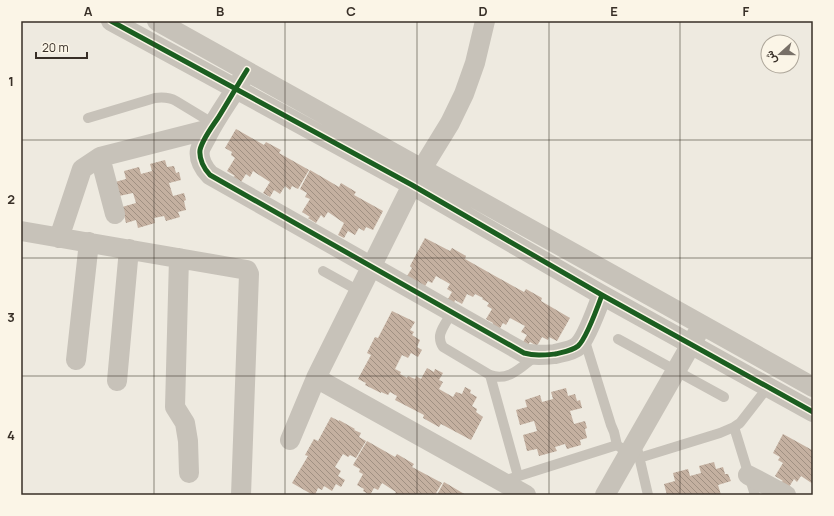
<svg xmlns="http://www.w3.org/2000/svg" width="834" height="516" viewBox="0 0 834 516" font-family="Manrope,Vazirmatn,sans-serif">
<defs>
<pattern id="building-back-hatch" width="6" height="6" patternUnits="userSpaceOnUse"><rect width="6" height="6" fill="#c4b0a0"/><path d="M-1 5l2 2M0 0l6 6M5-1l2 2" fill="none" stroke="#a09082"/></pattern>
</defs>
<rect width="100%" height="100%" fill="#eeeae0"/>
<path fill="url(#building-back-hatch)" d="M 236,129 L 264,145 L 266,142 L 281,150 L 279,153 L 309,170 L 298,189 L 292,186 L 290,190 L 285,186 L 280,194 L 274,190 L 270,197 L 263,193 L 270,182 L 253,171 L 250,177 L 246,174 L 241,182 L 233,177 L 235,176 L 227,171 L 235,158 L 231,155 L 232,152 L 225,148 Z
M 165,160 L 167,167 L 174,166 L 176,173 L 179,172 L 181,180 L 169,183 L 173,196 L 184,193 L 186,200 L 184,201 L 186,210 L 178,212 L 180,217 L 166,221 L 164,216 L 154,218 L 155,223 L 138,228 L 136,220 L 126,223 L 122,207 L 136,203 L 133,193 L 119,196 L 115,182 L 126,179 L 124,171 L 139,167 L 141,174 L 152,171 L 150,164 Z
M 310,170 L 339,187 L 341,183 L 356,192 L 354,195 L 383,211 L 373,230 L 366,227 L 364,231 L 359,228 L 355,235 L 348,231 L 344,238 L 338,235 L 344,223 L 328,212 L 324,218 L 321,215 L 316,223 L 308,218 L 310,217 L 302,212 L 310,199 L 305,197 L 307,193 L 300,189 Z
M 425,238 L 450,251 L 452,248 L 466,256 L 465,259 L 495,276 L 489,287 L 495,276 L 524,292 L 526,289 L 542,298 L 541,301 L 570,318 L 557,341 L 549,337 L 548,340 L 542,337 L 537,346 L 530,342 L 528,345 L 523,342 L 527,335 L 521,332 L 525,326 L 510,318 L 506,325 L 503,323 L 499,330 L 492,326 L 493,323 L 486,319 L 492,309 L 487,306 L 489,303 L 482,299 L 483,298 L 475,294 L 473,297 L 467,294 L 462,304 L 455,300 L 454,303 L 448,299 L 452,292 L 447,289 L 450,284 L 436,276 L 432,283 L 428,281 L 424,288 L 407,276 L 412,268 L 410,266 Z
M 392,311 L 415,322 L 410,330 L 414,332 L 412,335 L 420,340 L 417,347 L 422,350 L 418,357 L 411,353 L 408,358 L 402,355 L 395,369 L 401,372 L 400,374 L 407,378 L 408,376 L 415,379 L 416,376 L 421,379 L 427,368 L 434,372 L 435,369 L 443,373 L 439,380 L 443,382 L 439,389 L 453,397 L 456,392 L 462,394 L 465,387 L 471,390 L 470,393 L 477,397 L 472,406 L 477,409 L 476,412 L 483,417 L 471,440 L 441,424 L 439,427 L 423,418 L 424,415 L 395,400 L 397,396 L 390,392 L 388,395 L 381,392 L 381,393 L 365,385 L 366,383 L 358,379 L 371,355 L 367,353 L 375,337 L 378,338 Z
M 566,388 L 568,396 L 575,394 L 577,401 L 580,400 L 582,408 L 570,411 L 574,424 L 585,421 L 587,428 L 585,429 L 587,438 L 580,440 L 581,445 L 567,449 L 565,444 L 555,447 L 557,451 L 539,456 L 537,449 L 527,451 L 523,435 L 537,431 L 534,421 L 520,425 L 516,410 L 527,407 L 525,400 L 540,395 L 542,402 L 553,399 L 551,392 Z
M 331,417 L 339,421 L 339,420 L 355,429 L 354,430 L 361,433 L 359,437 L 366,441 L 356,458 L 350,455 L 348,457 L 343,454 L 335,467 L 341,471 L 338,476 L 345,480 L 341,487 L 336,484 L 332,491 L 324,486 L 322,490 L 318,488 L 315,495 L 313,495 L 292,483 L 308,456 L 305,455 L 314,439 L 318,441 Z
M 783,434 L 812,450 L 813,448 L 813,484 L 801,476 L 797,482 L 794,479 L 789,487 L 781,482 L 783,481 L 775,476 L 783,463 L 778,460 L 780,457 L 773,453 Z
M 367,441 L 395,457 L 397,454 L 414,464 L 412,467 L 442,483 L 435,495 L 394,495 L 396,492 L 382,483 L 378,490 L 374,488 L 370,495 L 363,491 L 364,489 L 357,485 L 363,474 L 359,472 L 360,469 L 353,465 Z
M 714,462 L 716,469 L 723,467 L 725,474 L 728,474 L 731,481 L 718,485 L 721,495 L 667,495 L 664,484 L 675,481 L 673,473 L 688,469 L 690,476 L 701,473 L 699,466 Z
M 444,482 L 466,495 L 437,495 Z"/>
<g fill="none" stroke-linecap="round" stroke-linejoin="round">
<path stroke="#c7c2b9" stroke-width="10" d="M 88,118 L 155,98 C 163,97 169,97 176,101 L 214,124
M 323,271 L 359,291
M 452,312 C 449,318 439,331 440,338 C 440,342 441,344 443,347 L 490,375 C 509,382 521,367 536,356
M 584,338 L 611,425 L 614,432 L 617,445 L 628,453
M 618,339 L 724,397
M 490,375 L 518,476
M 734,427 L 755,495
M 638,452 L 648,495
M 639,458 L 720,433 L 734,427 L 740,423 L 768,387
M 503,481 L 617,445"/>
<path stroke="#c7c2b9" stroke-width="20" d="M 111,21 L 236,89 L 412,185 L 602,295 L 813,412
M 157,21 C 246,70 335,121 424,170 C 553,242 684,314 813,387
M 243,77 C 231,98 216,117 206,138 C 204,142 201,146 200,150 C 198,159 204,169 210,175 L 524,353 C 535,356 544,355 555,354 C 563,352 572,351 578,346 C 586,339 598,306 602,295
M 115,214 L 100,157 L 210,129
M 21,231 L 247,270 L 249,274 L 241,495
M 59,238 L 82,169 L 100,157
M 179,258 L 175,407 L 185,423 L 188,441 L 189,473
M 76,360 L 89,242
M 316,378 L 526,495
M 117,381 L 129,249
M 290,440 L 316,378 L 412,185 L 450,123 L 464,94 L 475,63 L 485,21
M 748,475 L 786,495
M 605,495 L 697,334"/>
<g stroke="#fbf5e7" stroke-width="8">
<path id="cycleway" d="M 111,21 L 236,89 L 412,185 L 602,295 L 813,412
M 247,70 C 237,86 228,102 218,118 C 213,125 202,141 200,150 C 199,159 204,169 210,175 L 524,353 C 535,356 544,355 555,354 C 563,352 572,351 578,346 C 586,339 598,306 602,295"/>
</g>
<use href="#cycleway" stroke="#1b5e20" stroke-width="5"/>
</g>
<path fill="none" stroke="#382f27" stroke-width="1" stroke-opacity="0.55" d="M 154,21 L 154,495M 285,21 L 285,495M 417,21 L 417,495M 549,21 L 549,495M 680,21 L 680,495M 21,140 L 813,140M 21,258 L 813,258M 21,376 L 813,376"/>
<rect width="834" height="516" fill="none" stroke="#fbf5e7" stroke-width="44"/>
<g transform="translate(780 54) rotate(249)"><circle r="19" fill="#fbf5e7" stroke="#ada69a"/>
<path d="M0-3L7 15L0 10L-7 15Z" fill="#787068"/>
<text y="-6" font-size="11" font-weight="bold" text-anchor="middle" fill="#382f27">ش</text>
</g>
<path d="M36 52v6h51v-6" fill="none" stroke="#382f27" stroke-width="2"/>
<text x="42" y="52" font-size="12" fill="#382f27" stroke="#fbf5e7" stroke-width="3" paint-order="stroke">20 m</text>
<rect x="22" y="22" width="790" height="472" fill="none" stroke="#382f27" stroke-width="1.5"/>
<g font-size="13" text-anchor="middle" font-weight="bold" fill="#382f27">
<text x="88" y="16">A</text>
<text x="220" y="16">B</text>
<text x="351" y="16">C</text>
<text x="483" y="16">D</text>
<text x="614" y="16">E</text>
<text x="746" y="16">F</text>
<text x="11" y="86">1</text>
<text x="11" y="204">2</text>
<text x="11" y="322">3</text>
<text x="11" y="440">4</text>
</g>
</svg>
